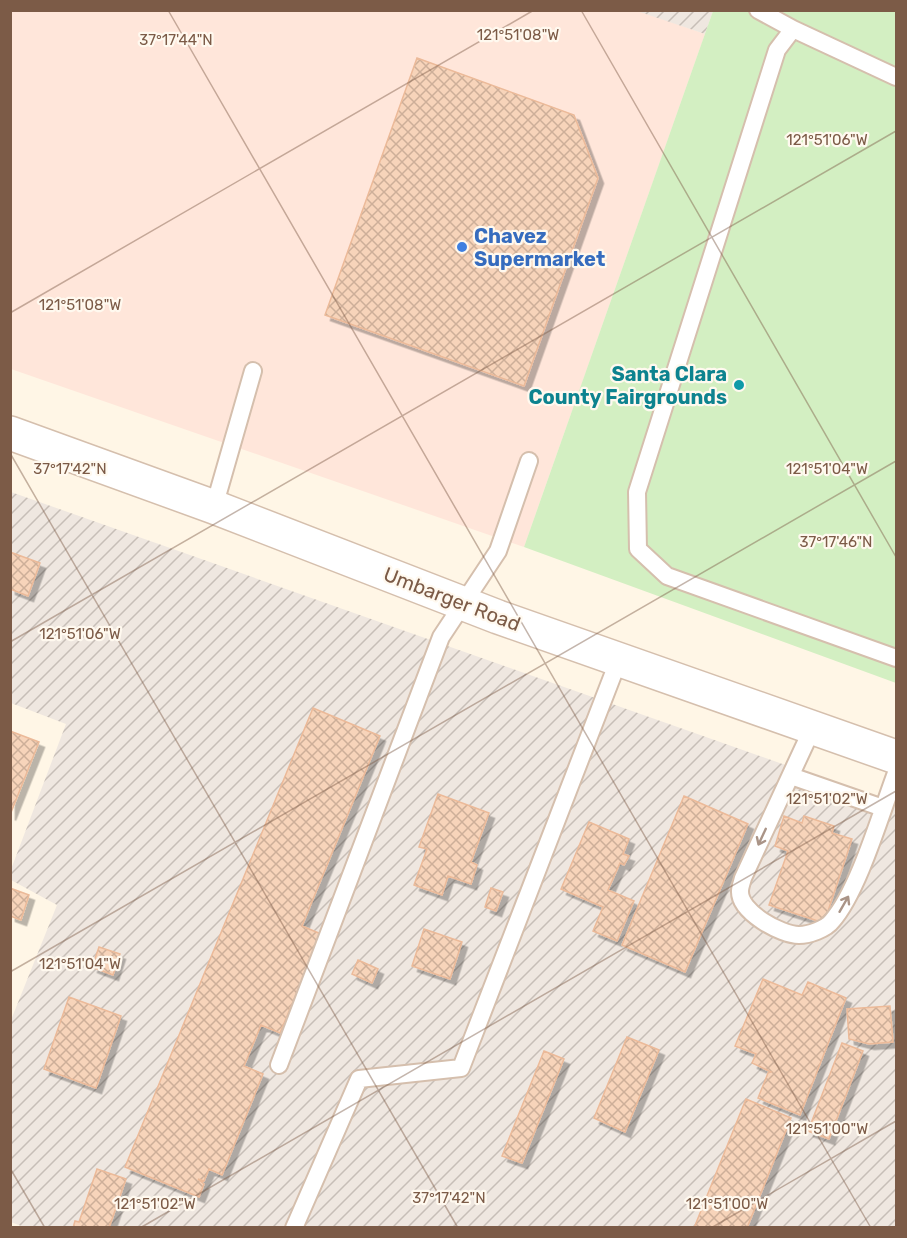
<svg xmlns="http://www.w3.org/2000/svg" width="907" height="1238" viewBox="0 0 907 1238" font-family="Rubik,sans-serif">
<defs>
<pattern id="industrial-furrows" width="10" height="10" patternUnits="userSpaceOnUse" patternTransform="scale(1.5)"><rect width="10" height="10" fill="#efe7e0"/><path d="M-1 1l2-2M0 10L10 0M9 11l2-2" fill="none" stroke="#c7beb7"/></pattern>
<pattern id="building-cross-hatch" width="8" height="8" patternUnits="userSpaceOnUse" patternTransform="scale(1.5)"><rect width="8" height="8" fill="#f7d4ba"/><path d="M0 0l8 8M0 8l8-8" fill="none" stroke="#cdaf99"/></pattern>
<filter id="shadow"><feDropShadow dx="5.5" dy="5.5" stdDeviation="0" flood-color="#0004"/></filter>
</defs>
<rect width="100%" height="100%" fill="#fff6e6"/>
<path fill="#ffe6da" d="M 637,10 L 705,34 L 524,547 L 11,369 L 11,11 Z"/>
<path fill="url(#industrial-furrows)" d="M 637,11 L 713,11 L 705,34 Z
M 11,492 L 896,804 L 896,1227 L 26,1228 L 11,1222 L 11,1020 L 57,905 L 11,880 L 10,872 L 66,724 L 11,703 Z"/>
<path fill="#d3efc2" d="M 713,11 L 896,11 L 896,683 L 524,547 Z"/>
<path fill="url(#building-cross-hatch)" stroke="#ecba99" stroke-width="1.5" filter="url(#shadow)" d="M 417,58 L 574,115 L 598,178 L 524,386 L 325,315 Z
M 10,552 L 40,563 L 28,596 L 10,589 Z
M 313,708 L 380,736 L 302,926 L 321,934 L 280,1033 L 261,1025 L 244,1066 L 263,1074 L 222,1175 L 209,1169 L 204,1181 L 198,1179 L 204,1184 L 199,1197 L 125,1167 Z
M 10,731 L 39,742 L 10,815 Z
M 438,794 L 489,813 L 471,862 L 477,865 L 471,884 L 448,876 L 442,895 L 414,885 L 427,849 L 419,847 Z
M 684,796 L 748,824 L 685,972 L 622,945 Z
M 784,816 L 802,823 L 804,816 L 834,826 L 832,833 L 852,839 L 824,923 L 769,905 L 788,851 L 775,846 Z
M 589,822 L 629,839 L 623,854 L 629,856 L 624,865 L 620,863 L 608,890 L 634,901 L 617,941 L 593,931 L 603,907 L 561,889 Z
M 10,888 L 29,895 L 21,920 L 10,916 Z
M 491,888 L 503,892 L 496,911 L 485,907 Z
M 424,929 L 462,942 L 450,979 L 412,966 Z
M 99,947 L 120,954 L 113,975 L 92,967 Z
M 358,960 L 378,969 L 372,983 L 352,974 Z
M 763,979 L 802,995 L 808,982 L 846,998 L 800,1115 L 758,1098 L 768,1073 L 771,1072 L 752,1063 L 756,1054 L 735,1046 Z
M 69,997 L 121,1016 L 96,1088 L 44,1069 Z
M 890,1006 L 893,1042 L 869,1044 L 849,1039 L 847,1009 Z
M 627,1037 L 659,1050 L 625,1132 L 594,1118 Z
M 842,1043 L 863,1051 L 829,1139 L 808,1131 Z
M 544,1051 L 564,1059 L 522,1163 L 502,1156 Z
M 746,1099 L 791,1118 L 747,1228 L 694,1228 Z
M 97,1169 L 126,1179 L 109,1228 L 73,1228 L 75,1221 L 79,1222 Z"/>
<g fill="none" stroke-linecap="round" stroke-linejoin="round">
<g stroke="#d5bfad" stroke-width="20">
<path id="service" d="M 758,10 L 793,29
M 896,77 L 793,29 L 777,50 L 637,492 L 638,549 L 667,576 L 896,658
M 214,507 L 253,371
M 813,727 L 743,878 C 742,882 740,887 740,891 C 739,912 781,935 799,935 C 809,935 826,929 832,921 C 858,892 881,813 896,773
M 791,776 L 883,808
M 279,1065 L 441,637 L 498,551 L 529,461
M 294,1228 L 359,1079 L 461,1068 L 619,659"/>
</g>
<g stroke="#d5bfad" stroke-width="36">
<path id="tertiary" d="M 10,433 L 214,507 L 498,617 L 896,757"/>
</g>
<use href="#service" stroke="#fff" stroke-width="16"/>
<use href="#tertiary" stroke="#fff" stroke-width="33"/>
</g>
<defs><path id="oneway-shaft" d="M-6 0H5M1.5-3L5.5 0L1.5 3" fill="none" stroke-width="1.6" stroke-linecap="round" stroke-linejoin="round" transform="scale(1.5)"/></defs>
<g stroke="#aa9487">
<use href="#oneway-shaft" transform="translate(762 837) rotate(115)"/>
<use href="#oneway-shaft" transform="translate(844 904) rotate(-60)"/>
</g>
<path fill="none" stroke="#7c5b47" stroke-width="1.5" stroke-opacity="0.45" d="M 168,10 L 871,1228M 581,10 L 896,557M 10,313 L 534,10M 10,453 L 458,1228M 10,642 L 896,131M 10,972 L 896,461M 10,1168 L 45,1228M 140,1228 L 896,791M 711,1228 L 896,1121"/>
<circle fill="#3f7fe0" stroke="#fff9ef" stroke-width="2" cx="462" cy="247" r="6"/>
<circle fill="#0f9aa8" stroke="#fff9ef" stroke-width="2" cx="739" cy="385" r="6"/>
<g text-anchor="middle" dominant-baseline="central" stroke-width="4.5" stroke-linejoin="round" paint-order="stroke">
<g font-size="20" font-weight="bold" fill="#366cbe" stroke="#fff9ef" text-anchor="start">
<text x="474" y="236">Chavez<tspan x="474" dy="23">Supermarket</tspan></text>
</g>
<g font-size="20" font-weight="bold" fill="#0d838f" stroke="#fff9ef" text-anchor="end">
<text x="727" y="374">Santa Clara<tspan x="727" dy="23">County Fairgrounds</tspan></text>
</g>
<g font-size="20" fill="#7c5b47" stroke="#fff9ef">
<text transform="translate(452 599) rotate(21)">Umbarger Road</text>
</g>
</g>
<g font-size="15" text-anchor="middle" fill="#7c5b47" stroke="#fff9ef" stroke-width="4.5" stroke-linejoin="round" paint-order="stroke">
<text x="518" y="40">121°51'08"W</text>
<text x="176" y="45">37°17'44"N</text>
<text x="827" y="145">121°51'06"W</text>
<text x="80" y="310">121°51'08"W</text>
<text x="70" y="474">37°17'42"N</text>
<text x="827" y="474">121°51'04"W</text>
<text x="836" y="547">37°17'46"N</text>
<text x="80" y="639">121°51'06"W</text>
<text x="827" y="804">121°51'02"W</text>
<text x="80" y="969">121°51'04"W</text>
<text x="827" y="1134">121°51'00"W</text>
<text x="449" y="1203">37°17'42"N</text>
<text x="155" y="1209">121°51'02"W</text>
<text x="727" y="1209">121°51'00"W</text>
</g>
<rect width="907" height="1238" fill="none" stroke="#7c5b47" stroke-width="24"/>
</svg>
